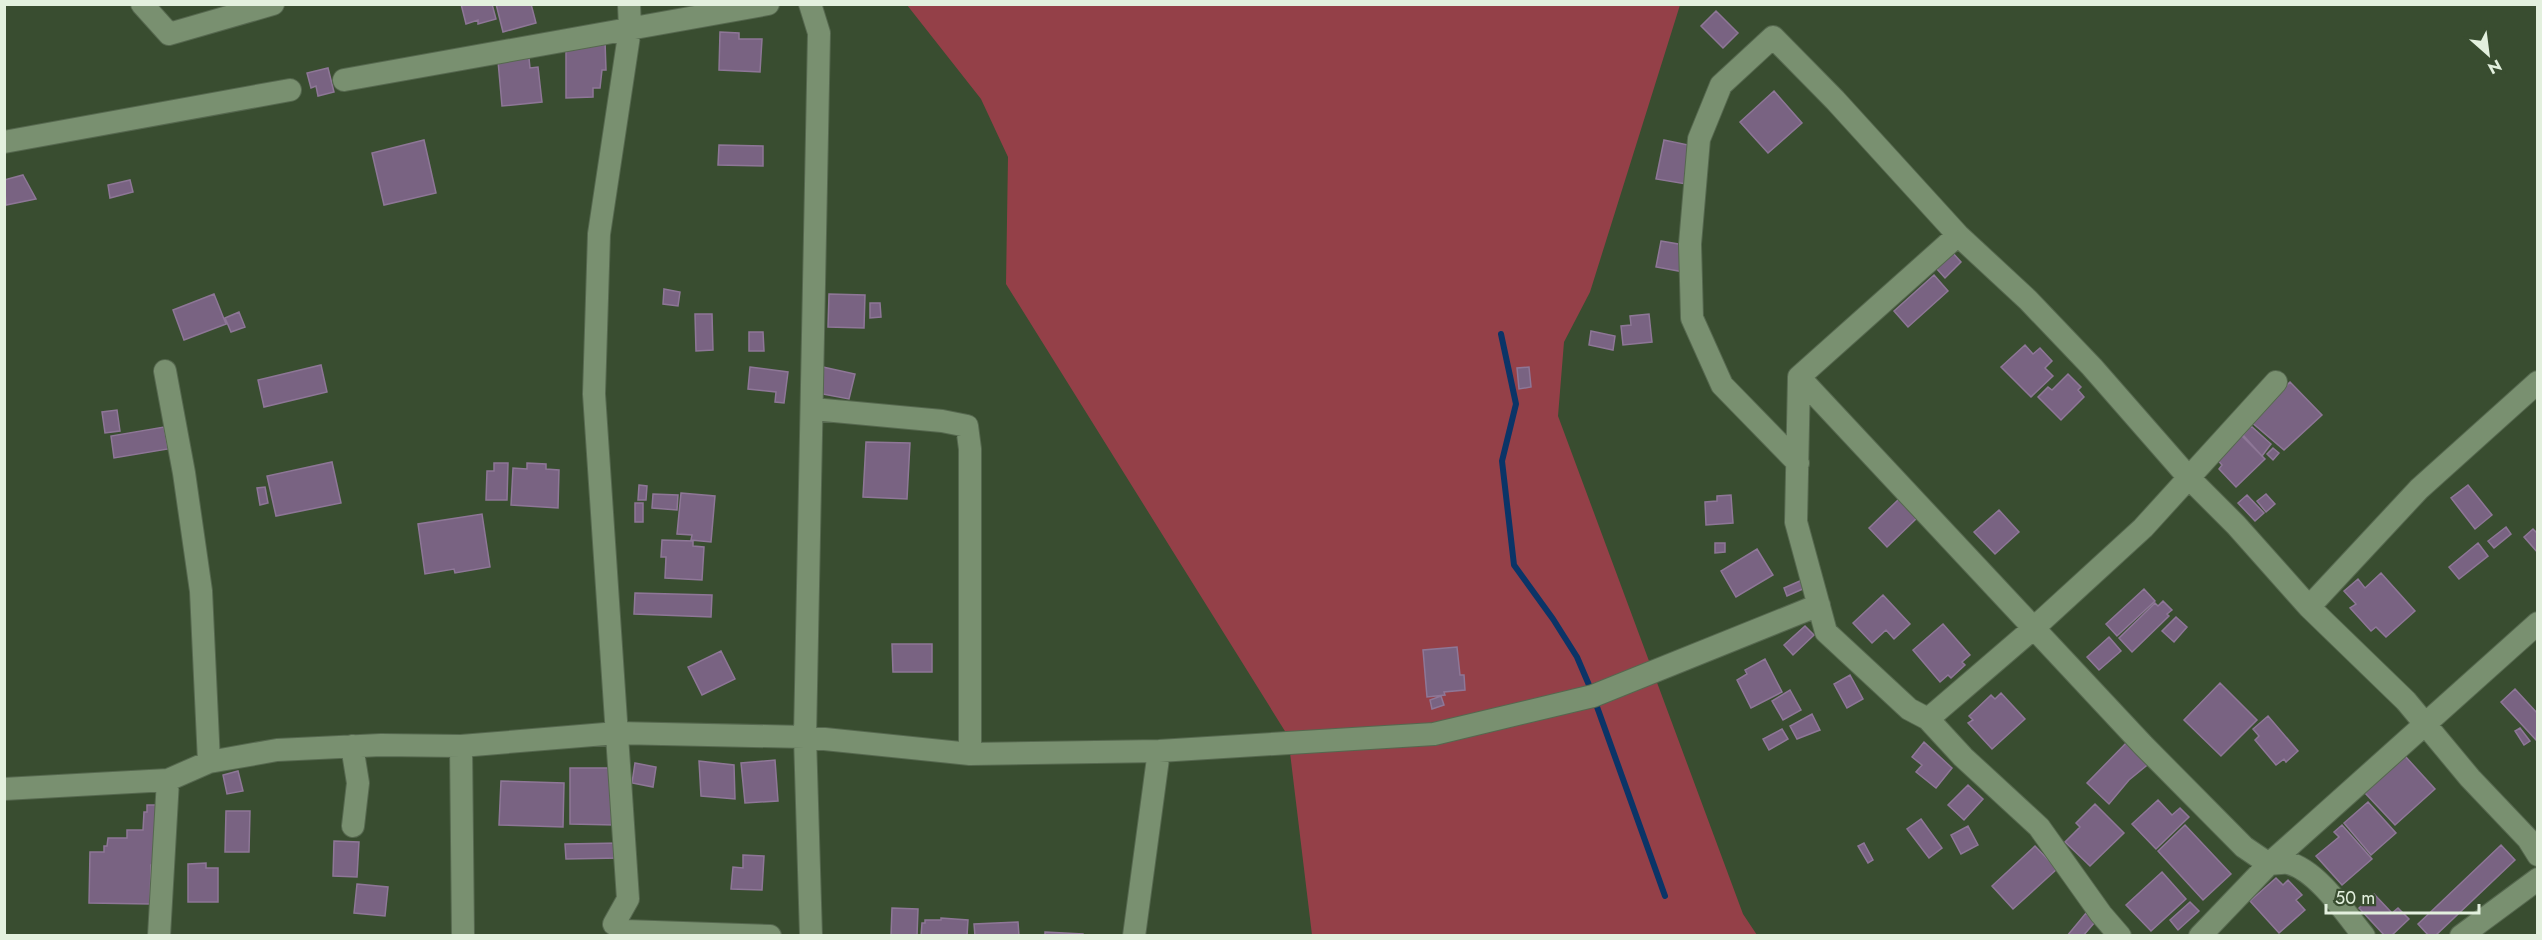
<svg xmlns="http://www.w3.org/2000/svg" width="2542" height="940" viewBox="0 0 2542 940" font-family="Jost,sans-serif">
<rect width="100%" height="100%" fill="#394d30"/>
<path fill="#944048" d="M 907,5 L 1680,5 L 1590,292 L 1564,342 L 1558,416 L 1743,914 L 1757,935 L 1312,935 L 1288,736 L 1006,284 L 1008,157 L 981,99 Z"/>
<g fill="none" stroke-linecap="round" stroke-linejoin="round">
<path stroke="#0b3467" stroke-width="6" d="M 1501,334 L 1516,404 L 1502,461 L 1514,565 L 1553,619 L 1577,657 L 1589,685
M 1596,704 L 1665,896"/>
</g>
<path fill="#796382" stroke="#8e7797" stroke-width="1.5" d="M 461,4 L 492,4 L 496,19 L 478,24 L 478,20 L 466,24 Z
M 496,4 L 531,4 L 536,23 L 503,32 Z
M 1716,11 L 1738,33 L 1723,48 L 1701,26 Z
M 720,32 L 739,33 L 739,39 L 762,39 L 760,72 L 719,70 Z
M 605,41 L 606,70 L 602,70 L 600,88 L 593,88 L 593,97 L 566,98 L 566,42 Z
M 529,58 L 530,68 L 538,67 L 542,102 L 502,106 L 498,61 Z
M 328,68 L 334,92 L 318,96 L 316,86 L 311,88 L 307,73 Z
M 1774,91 L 1802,123 L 1768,153 L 1740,122 Z
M 424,140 L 436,193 L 384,205 L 372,153 Z
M 1664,140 L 1693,146 L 1686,184 L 1656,179 Z
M 719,145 L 763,146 L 763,166 L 718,165 Z
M 23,175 L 36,199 L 6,205 L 4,180 Z
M 130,180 L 133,192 L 110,198 L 108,185 Z
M 1661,241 L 1684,245 L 1684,272 L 1656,267 Z
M 1952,252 L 1961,262 L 1945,278 L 1936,268 Z
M 1934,275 L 1948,291 L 1908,327 L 1894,311 Z
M 664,289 L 680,292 L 678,306 L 663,304 Z
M 214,294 L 226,324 L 184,340 L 173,310 Z
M 829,294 L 865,295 L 864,328 L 828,327 Z
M 870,303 L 880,303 L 881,317 L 870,318 Z
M 239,312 L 245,327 L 231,332 L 225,318 Z
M 695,314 L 712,314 L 713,350 L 696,351 Z
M 1649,314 L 1652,342 L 1623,345 L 1621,326 L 1631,325 L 1630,316 Z
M 1591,331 L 1615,336 L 1613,350 L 1589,345 Z
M 749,332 L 763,332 L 764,351 L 749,351 Z
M 2025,345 L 2033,354 L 2040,348 L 2052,361 L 2045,368 L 2053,376 L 2031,397 L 2001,367 Z
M 321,365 L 327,392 L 264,407 L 258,380 Z
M 750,367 L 788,372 L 784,403 L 775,402 L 776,392 L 748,389 Z
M 823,367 L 855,374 L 849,399 L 817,393 Z
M 1529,367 L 1531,387 L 1519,389 L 1517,368 Z
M 2068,374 L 2081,387 L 2078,390 L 2084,397 L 2061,420 L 2038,397 L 2048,387 L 2052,390 Z
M 2290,382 L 2322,415 L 2284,450 L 2250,421 Z
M 117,410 L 120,431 L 105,433 L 102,412 Z
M 2251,426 L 2271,444 L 2262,456 L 2243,435 Z
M 164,427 L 168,449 L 114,458 L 111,436 Z
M 2240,434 L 2265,459 L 2236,487 L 2219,469 L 2222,465 L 2216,458 Z
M 866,442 L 910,443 L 907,499 L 863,497 Z
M 2273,448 L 2279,453 L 2273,460 L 2267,454 Z
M 332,462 L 341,503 L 276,516 L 267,476 Z
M 494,463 L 508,463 L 507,500 L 486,500 L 487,471 L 494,471 Z
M 527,463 L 546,464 L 546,469 L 559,470 L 558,508 L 511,505 L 513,468 L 527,469 Z
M 639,485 L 647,486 L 646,500 L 638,500 Z
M 2468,485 L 2492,515 L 2475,529 L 2451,498 Z
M 265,487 L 268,503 L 260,505 L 257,488 Z
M 681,493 L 715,496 L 711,542 L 691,540 L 692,535 L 677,534 Z
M 653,494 L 678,495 L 677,510 L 652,508 Z
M 2266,494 L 2275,504 L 2266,512 L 2257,501 Z
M 1731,495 L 1733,523 L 1706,525 L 1705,502 L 1717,501 L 1717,496 Z
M 2247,495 L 2264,513 L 2255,521 L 2238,503 Z
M 1899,499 L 1917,518 L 1887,547 L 1869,528 Z
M 635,503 L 643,503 L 643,522 L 635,522 Z
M 1999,510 L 2019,532 L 1995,554 L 1974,532 Z
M 482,514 L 490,567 L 455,573 L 454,569 L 425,574 L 418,524 Z
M 2506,527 L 2511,534 L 2494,548 L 2488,541 Z
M 2533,529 L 2538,534 L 2538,553 L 2524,537 Z
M 662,540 L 693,541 L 693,546 L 704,547 L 702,580 L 665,578 L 666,557 L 661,557 Z
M 1715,543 L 1725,543 L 1725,552 L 1715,553 Z
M 2478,543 L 2488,556 L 2459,579 L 2449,567 Z
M 1757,549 L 1773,575 L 1736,597 L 1721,571 Z
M 2381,573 L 2415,611 L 2386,637 L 2376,627 L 2371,631 L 2350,608 L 2356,604 L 2344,591 L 2358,579 L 2365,588 Z
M 1802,580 L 1805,588 L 1787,596 L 1784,588 Z
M 2144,589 L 2155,601 L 2117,636 L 2106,624 Z
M 635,593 L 712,595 L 711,617 L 634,614 Z
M 1883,595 L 1910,624 L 1894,639 L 1886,630 L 1872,643 L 1853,623 Z
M 2163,601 L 2172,610 L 2167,614 L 2169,616 L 2132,652 L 2119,638 L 2155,603 L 2158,606 Z
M 2176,617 L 2187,627 L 2174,642 L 2162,631 Z
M 1943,624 L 1970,655 L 1962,662 L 1965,665 L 1951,678 L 1948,675 L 1940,682 L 1913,650 Z
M 1805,626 L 1814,635 L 1793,655 L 1784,645 Z
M 2109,637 L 2121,651 L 2099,670 L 2087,657 Z
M 892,644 L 932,644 L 932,672 L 893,672 Z
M 1457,647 L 1460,675 L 1464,675 L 1465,690 L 1444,692 L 1445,695 L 1427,697 L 1423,650 Z
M 721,651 L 735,679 L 702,695 L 688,667 Z
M 1765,659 L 1782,692 L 1751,708 L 1737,680 L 1747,674 L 1745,670 Z
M 1850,675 L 1863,699 L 1847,708 L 1834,684 Z
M 2220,683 L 2257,720 L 2221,756 L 2184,720 Z
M 2515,689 L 2538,714 L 2536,740 L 2501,702 Z
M 1790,690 L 1801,710 L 1783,720 L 1772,701 Z
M 2001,693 L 2025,719 L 1992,749 L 1968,723 L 1973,720 L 1969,716 L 1991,695 L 1995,699 Z
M 1441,696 L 1444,705 L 1432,709 L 1430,700 Z
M 1812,714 L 1820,730 L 1797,739 L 1790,726 Z
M 2268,716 L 2298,751 L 2286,762 L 2284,759 L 2276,765 L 2255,740 L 2259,736 L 2253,729 Z
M 2520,728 L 2530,741 L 2524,745 L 2515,731 Z
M 1782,729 L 1788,739 L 1769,750 L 1763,739 Z
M 2129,740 L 2151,762 L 2129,780 L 2109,804 L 2087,783 Z
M 1924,742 L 1952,768 L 1936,788 L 1916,772 L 1922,765 L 1912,757 Z
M 2405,756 L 2435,789 L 2395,825 L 2365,793 Z
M 775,760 L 778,801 L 745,803 L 741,763 Z
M 699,761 L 734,765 L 735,799 L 701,796 Z
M 635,763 L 656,767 L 653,787 L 632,783 Z
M 570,768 L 615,768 L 615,825 L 570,824 Z
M 238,771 L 243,791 L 227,794 L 223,775 Z
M 501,781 L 564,783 L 563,827 L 499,825 Z
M 1968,785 L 1983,799 L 1964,820 L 1948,805 Z
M 2158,800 L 2172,815 L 2180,808 L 2189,817 L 2156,849 L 2132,824 Z
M 2368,802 L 2396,833 L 2371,855 L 2344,823 Z
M 2095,804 L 2124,833 L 2090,866 L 2065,842 L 2080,827 L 2076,823 Z
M 147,805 L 161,805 L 161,865 L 151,865 L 150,904 L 89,903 L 90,852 L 104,852 L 104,846 L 107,846 L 108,838 L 127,838 L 127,830 L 143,830 L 144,812 L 147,812 Z
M 226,811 L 250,811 L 249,852 L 225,852 Z
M 1921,819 L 1942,848 L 1929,858 L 1907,829 Z
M 2185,825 L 2231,874 L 2203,900 L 2158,851 Z
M 2342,825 L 2372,859 L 2342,885 L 2316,856 L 2339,837 L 2334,832 Z
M 1968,826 L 1978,845 L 1961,854 L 1951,835 Z
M 334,841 L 359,842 L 357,877 L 333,876 Z
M 620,843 L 620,858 L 566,859 L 565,844 Z
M 1864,843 L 1873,860 L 1868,863 L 1858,846 Z
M 2501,845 L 2515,860 L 2435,936 L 2429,936 L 2418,924 Z
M 2035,846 L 2057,869 L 2013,909 L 1992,886 Z
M 743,855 L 764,856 L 762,890 L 731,889 L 733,867 L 743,868 Z
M 206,863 L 206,868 L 218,868 L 218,902 L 188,902 L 188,864 Z
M 2162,872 L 2186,899 L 2151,931 L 2126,905 Z
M 2276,878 L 2283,885 L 2288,880 L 2302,895 L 2296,900 L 2305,910 L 2279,933 L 2250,901 Z
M 357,884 L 388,887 L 385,916 L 354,913 Z
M 2374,894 L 2392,913 L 2398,908 L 2409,919 L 2391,936 L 2385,936 L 2359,908 Z
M 2190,902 L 2199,911 L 2178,930 L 2170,920 Z
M 892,908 L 918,909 L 917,936 L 891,936 Z
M 2086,913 L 2095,922 L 2083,936 L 2067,936 Z
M 941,918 L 968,920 L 967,936 L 921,936 L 922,923 L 925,923 L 925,920 L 941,920 Z
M 1018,922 L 1019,936 L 975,936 L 974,924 Z
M 1045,932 L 1083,934 L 1083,936 L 1045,936 Z"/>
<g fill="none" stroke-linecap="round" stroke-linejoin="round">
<g stroke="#56684f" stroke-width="24">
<path id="minor" d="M 142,4 L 169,34 L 273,4
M 629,4 L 630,29 L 599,234 L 594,394 L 628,899 L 614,924 L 625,931 L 770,936
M 810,4 L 819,33 L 805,737 L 811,936
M 344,80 L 768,4
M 4,142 L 290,90
M 1958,235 L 1799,377 L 1796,522 L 1826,632 L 1909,709 L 1928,719 L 1963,757 L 2039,827 L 2101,914 L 2120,936
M 165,371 L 184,473 L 201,591 L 209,762
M 1799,377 L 2143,745 L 2244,847 L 2269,864 C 2275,864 2282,862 2288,863 C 2317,870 2346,914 2364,936
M 813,409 L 942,421 L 967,426 L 970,449 L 970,754
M 1798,463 L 1722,385 L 1692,318 L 1690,244 L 1699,139 L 1721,85 L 1773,37 L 1835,100 L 1958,235 L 2028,300 L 2092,367 L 2190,479 L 2236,525 L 2309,607 L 2406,701 L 2470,778 L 2528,839 L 2538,855
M 2309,607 L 2419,489 L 2538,382
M 1928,719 L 2035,627 L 2143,528 L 2276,382
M 352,746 L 358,783 L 353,826
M 461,746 L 463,936
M 4,789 L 168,780 L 209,762 L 277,750 L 381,745 L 461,746 L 617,733 L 805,737 L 970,754 L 1159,751 L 1434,734 L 1593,696 L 1819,605
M 159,936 L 168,780
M 1134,936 L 1159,751
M 2200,936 L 2269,864 L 2538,623
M 2461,936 L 2538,879"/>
</g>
<use href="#minor" stroke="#799070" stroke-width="22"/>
</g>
<rect width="2542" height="940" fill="none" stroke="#e3f0de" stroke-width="12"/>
<g transform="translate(2488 54) rotate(152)" stroke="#394d30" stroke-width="4.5" paint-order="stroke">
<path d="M0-4.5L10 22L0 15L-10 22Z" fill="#e3f0de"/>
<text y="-9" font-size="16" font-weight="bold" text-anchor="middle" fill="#e3f0de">N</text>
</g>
<path d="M2326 904v9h153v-9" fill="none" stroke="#e3f0de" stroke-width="3"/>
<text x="2335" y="904" font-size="18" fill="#e3f0de" stroke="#394d30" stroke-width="4.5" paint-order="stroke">50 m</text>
</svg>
